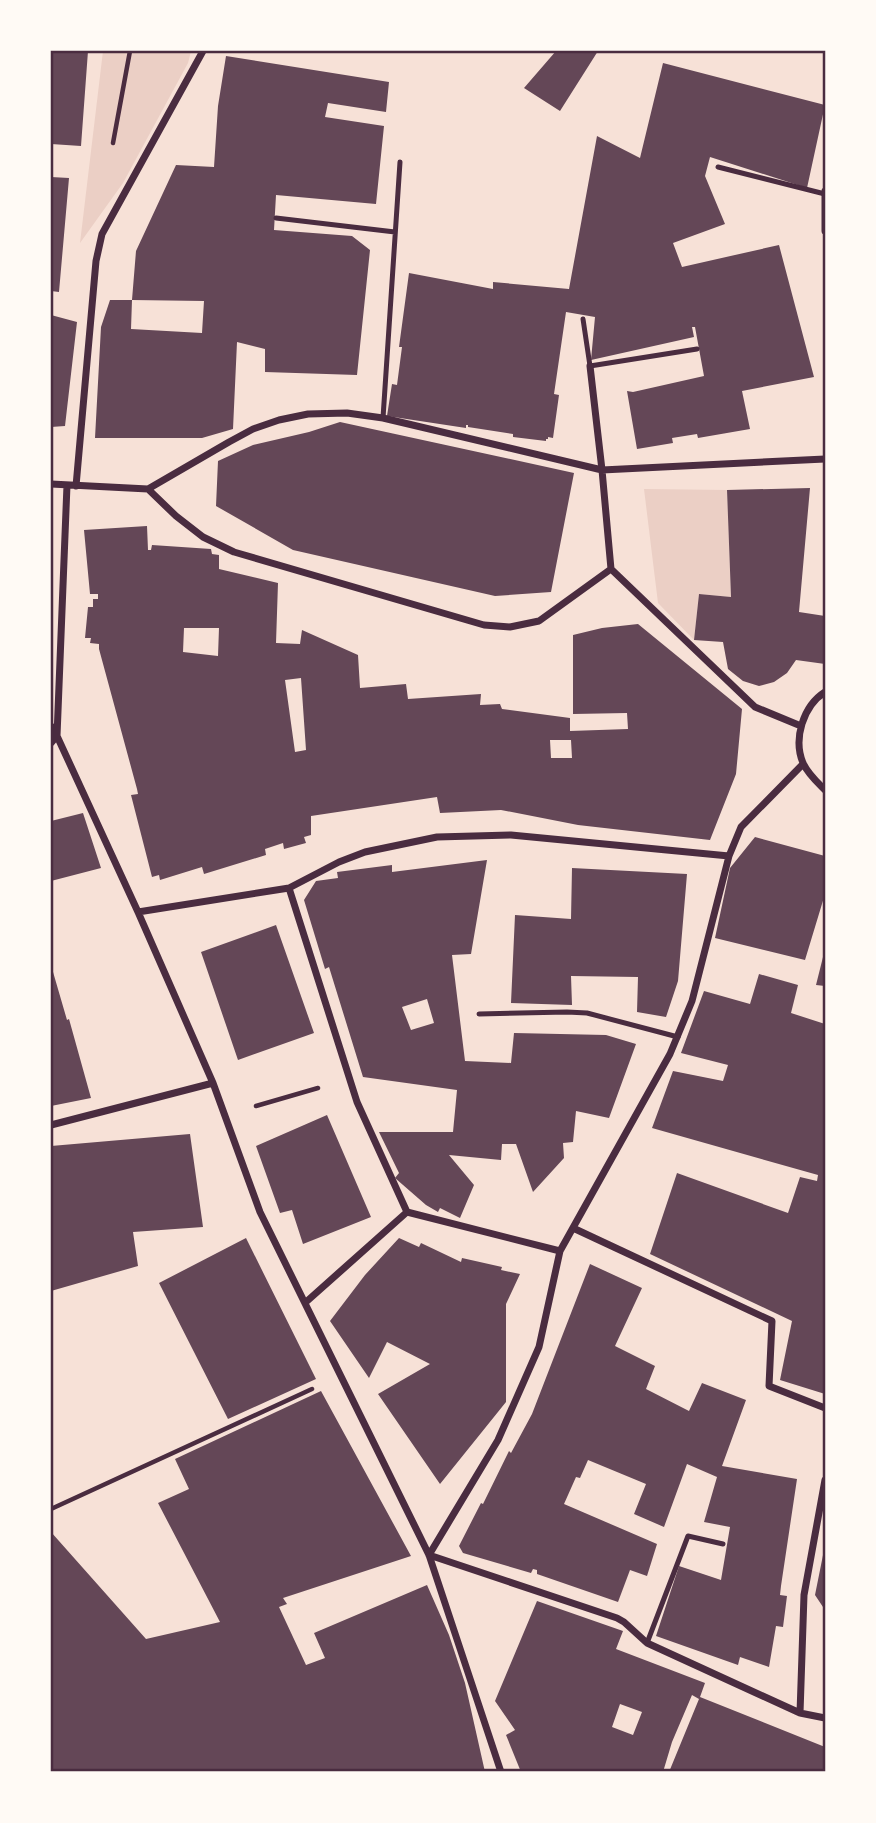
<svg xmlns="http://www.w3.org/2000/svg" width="876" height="1823" viewBox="0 0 876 1823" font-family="'Alegreya Sans',sans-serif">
<rect width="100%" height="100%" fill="#f7e1d7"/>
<path fill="#ebcfc5" d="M 103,51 L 191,51 L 188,63 L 123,183 L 80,243 Z
M 644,489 L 727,490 L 731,597 L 699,594 L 694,640 L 658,603 Z"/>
<path fill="#644757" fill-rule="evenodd" d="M 51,51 L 88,51 L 81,146 L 51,144 Z
M 556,51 L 598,51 L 560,111 L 524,88 Z
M 226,56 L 389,82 L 386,112 L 328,103 L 325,117 L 384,126 L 376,204 L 276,195 L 274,230 L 352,236 L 370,250 L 357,375 L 265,372 L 265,349 L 237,342 L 233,429 L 202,438 L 95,438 L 101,327 L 110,300 L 132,300 L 131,329 L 202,333 L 204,301 L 132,300 L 136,251 L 176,165 L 214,167 L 218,106 Z
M 663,63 L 825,105 L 807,188 L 710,157 L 705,176 L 725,224 L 673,243 L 682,267 L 779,245 L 814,377 L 742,391 L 750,429 L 698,438 L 697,434 L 672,438 L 673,443 L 637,449 L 627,391 L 633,392 L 704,376 L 695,327 L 692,327 L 694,337 L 591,360 L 595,317 L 566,312 L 554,394 L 559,395 L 553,438 L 548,437 L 548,439 L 546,439 L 546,441 L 513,437 L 513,434 L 468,427 L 468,425 L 466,425 L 466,428 L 387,416 L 392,384 L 397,385 L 402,347 L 399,347 L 409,273 L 493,289 L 493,282 L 569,289 L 597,136 L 640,158 Z
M 51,177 L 69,178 L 59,292 L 51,291 Z
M 51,315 L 77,322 L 65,426 L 51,427 Z
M 340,422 L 574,473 L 551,592 L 495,596 L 293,550 L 216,506 L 218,461 L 253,445 L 309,432 Z
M 810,488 L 799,612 L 825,616 L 825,664 L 796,660 L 787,673 L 774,682 L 759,686 L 743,681 L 728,669 L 723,642 L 694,640 L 699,594 L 731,597 L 727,490 Z
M 147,526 L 148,550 L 151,550 L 152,545 L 211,549 L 212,554 L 219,555 L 219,569 L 278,583 L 276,643 L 300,644 L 302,630 L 358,655 L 360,688 L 406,684 L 408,699 L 481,694 L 480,705 L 500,704 L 502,709 L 570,718 L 570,731 L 628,729 L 627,713 L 573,714 L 573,635 L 602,628 L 638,624 L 742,709 L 736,774 L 710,840 L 578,825 L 501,810 L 440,813 L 437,797 L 311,816 L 311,835 L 304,837 L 306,843 L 284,849 L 283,843 L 265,849 L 266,855 L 204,874 L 202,867 L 160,880 L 159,875 L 152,877 L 131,795 L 138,794 L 137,789 L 99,649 L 99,644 L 90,643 L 91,638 L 85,638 L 88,607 L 93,607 L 93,599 L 98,599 L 98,594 L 90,594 L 84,530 ZM 184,628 L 219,628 L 218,656 L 183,652 ZM 301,678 L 306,750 L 295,752 L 285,680 ZM 550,740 L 571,740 L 572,758 L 551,758 Z
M 83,813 L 101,868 L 51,881 L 51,821 Z
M 755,837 L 825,856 L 825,894 L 805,960 L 715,938 L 730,868 Z
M 487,860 L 471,954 L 452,955 L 465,1061 L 511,1063 L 514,1033 L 606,1035 L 636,1044 L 609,1118 L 576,1111 L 573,1142 L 563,1143 L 564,1158 L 533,1192 L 516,1144 L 502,1144 L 501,1160 L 449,1155 L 474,1185 L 460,1218 L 440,1208 L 438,1212 L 426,1205 L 395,1178 L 399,1173 L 379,1132 L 453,1132 L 457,1090 L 363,1077 L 329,967 L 325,969 L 304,900 L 316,881 L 338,878 L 337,872 L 392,865 L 392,872 ZM 427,999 L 434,1023 L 411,1030 L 402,1007 Z
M 572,868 L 687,874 L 678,981 L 666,1017 L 637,1012 L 638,977 L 571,976 L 572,1005 L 511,1003 L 515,915 L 571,919 Z
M 276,925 L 314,1033 L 238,1060 L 201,952 Z
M 824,953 L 825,953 L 825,986 L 816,985 Z
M 51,965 L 67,1020 L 69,1019 L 91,1098 L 51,1106 Z
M 759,974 L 798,985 L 791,1013 L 825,1024 L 825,1394 L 780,1380 L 792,1321 L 650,1254 L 677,1173 L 788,1213 L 800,1177 L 817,1181 L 818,1175 L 652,1128 L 673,1071 L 723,1081 L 728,1065 L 681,1053 L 704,991 L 750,1004 Z
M 327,1115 L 371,1217 L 303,1244 L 292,1210 L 280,1213 L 256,1146 Z
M 190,1134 L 203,1227 L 133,1232 L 138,1266 L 51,1291 L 51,1146 Z
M 246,1238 L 316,1379 L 228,1419 L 159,1283 Z
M 399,1238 L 419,1247 L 421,1243 L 461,1262 L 462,1258 L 502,1267 L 501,1270 L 520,1274 L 506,1304 L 506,1402 L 440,1484 L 378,1394 L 430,1364 L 387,1342 L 369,1378 L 330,1321 L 365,1275 Z
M 590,1264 L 642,1288 L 615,1346 L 655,1366 L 646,1389 L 689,1411 L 702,1383 L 746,1400 L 722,1466 L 797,1479 L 781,1586 L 780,1595 L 787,1596 L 783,1627 L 776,1626 L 769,1667 L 740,1657 L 738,1665 L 656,1636 L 679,1566 L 721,1580 L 730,1527 L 704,1522 L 717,1477 L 687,1464 L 664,1527 L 634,1514 L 646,1484 L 588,1460 L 580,1478 L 576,1477 L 564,1504 L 657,1544 L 647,1576 L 630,1570 L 618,1602 L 537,1574 L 537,1570 L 533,1569 L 531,1573 L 463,1553 L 459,1546 L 481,1503 L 483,1504 L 509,1451 L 511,1453 L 532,1414 Z
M 321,1391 L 411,1556 L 283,1598 L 287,1604 L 279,1607 L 306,1665 L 325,1658 L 314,1633 L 427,1585 L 449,1635 L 465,1683 L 485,1772 L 51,1772 L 51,1532 L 146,1639 L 220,1622 L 158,1503 L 189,1489 L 175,1459 Z
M 824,1550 L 825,1551 L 825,1610 L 815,1595 Z
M 537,1601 L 623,1631 L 616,1649 L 705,1683 L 700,1697 L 825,1747 L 825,1772 L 669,1772 L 699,1699 L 692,1695 L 672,1742 L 663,1772 L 521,1772 L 506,1735 L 515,1730 L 495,1701 ZM 620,1704 L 642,1712 L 633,1735 L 612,1727 Z"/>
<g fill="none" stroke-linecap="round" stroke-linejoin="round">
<path stroke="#4a2c40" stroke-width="4.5" d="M 113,143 L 130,51
M 256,1106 L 318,1088
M 51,1509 L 312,1389"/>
<path stroke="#4a2c40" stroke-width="5" d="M 718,167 L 825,194
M 276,218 L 395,232
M 583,319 L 590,366 L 697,349
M 383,418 L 400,162
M 479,1014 L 567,1012 L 587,1013 L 678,1037
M 647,1643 L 688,1536 L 723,1544"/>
<path stroke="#4a2c40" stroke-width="7" d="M 825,191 L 825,231
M 590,366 L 602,470 L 611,569 L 755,707 L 801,726
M 51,484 L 148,489 L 229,442 L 253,429 L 279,420 L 308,414 L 347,413 L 383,418 L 602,470 L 825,459
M 76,486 L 96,261 L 102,234 L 203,51
M 148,489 L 176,516 L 203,537 L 234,552 L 484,625 L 510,627 L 539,621 L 611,569
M 825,692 C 803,706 793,739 803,763 C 808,774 817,782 825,790
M 51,726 L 57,736 L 138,912 L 213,1083 L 260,1212 L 429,1555 L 501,1772
M 51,743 L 57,736 L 67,485
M 803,764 L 741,827 L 729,856 L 692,1001 L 670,1054 L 560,1251 L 539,1347 L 498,1440 L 429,1555 L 617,1618 L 624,1622 L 647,1643 L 800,1713 L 825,1718
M 289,888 L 357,1102 L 407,1212 L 560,1251
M 138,912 L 289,888 L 339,862 L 365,852 L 437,837 L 511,835 L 729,856
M 51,1125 L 213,1083
M 573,1228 L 772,1321 L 769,1386 L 825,1408
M 306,1302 L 407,1212
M 800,1713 L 804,1595 L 825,1480"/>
</g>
<rect width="876" height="1823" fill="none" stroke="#fffaf5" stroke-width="105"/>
<rect x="52" y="52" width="772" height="1718" fill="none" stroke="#4a2c40" stroke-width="2.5"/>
</svg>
